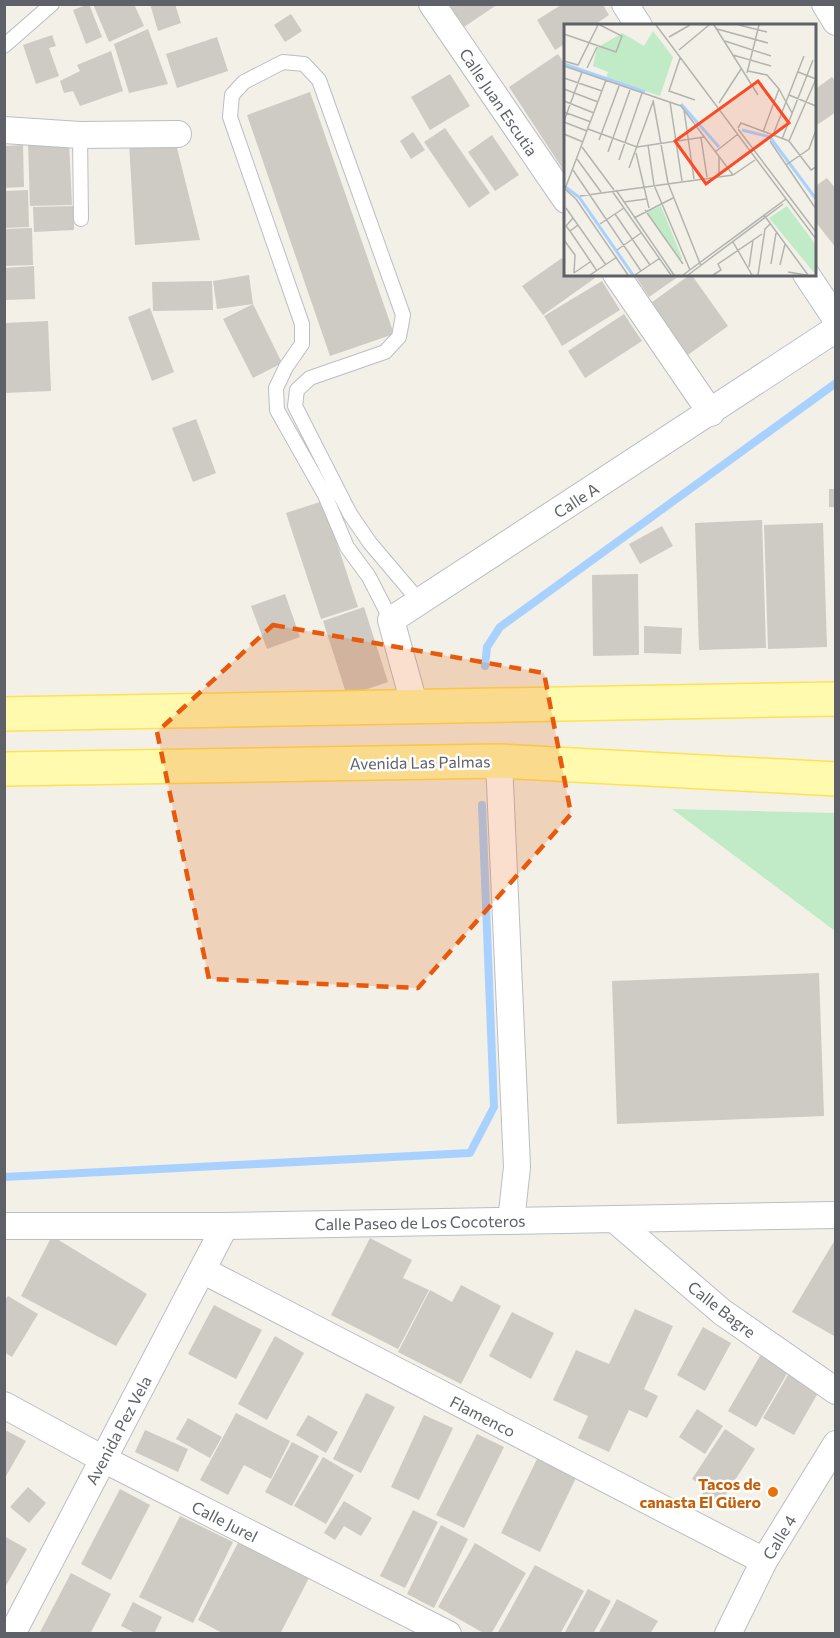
<svg xmlns="http://www.w3.org/2000/svg" width="840" height="1638" viewBox="0 0 840 1638" font-family="Commissioner,sans-serif">
<rect width="100%" height="100%" fill="#f2f0e7"/>
<path fill="#c1ebc6" d="M 672,809 L 835,813 L 835,931 Z"/>
<g fill="none" stroke-linecap="round" stroke-linejoin="round">
<path stroke="#a9d1ff" stroke-width="8" d="M 485,666 L 487,647 L 500,627 L 836,383
M 4,1177 L 470,1153 L 494,1107 L 482,805"/>
</g>
<path fill="#cdcbc3" d="M 89,4 L 102,37 L 86,44 L 73,10 Z
M 93,4 L 134,4 L 144,26 L 109,42 Z
M 150,4 L 175,4 L 181,23 L 158,31 Z
M 449,4 L 498,4 L 464,27 Z
M 561,5 L 603,5 L 609,15 L 593,26 L 566,26 L 566,43 L 555,50 L 537,20 Z
M 291,14 L 302,31 L 285,42 L 274,25 Z
M 148,29 L 168,84 L 129,93 L 114,44 Z
M 52,35 L 56,46 L 49,48 L 59,76 L 36,84 L 23,45 Z
M 217,37 L 228,71 L 177,88 L 166,54 Z
M 111,51 L 123,91 L 80,106 L 73,91 L 64,93 L 60,81 L 80,71 L 77,65 Z
M 558,54 L 566,66 L 566,174 L 509,87 Z
M 450,74 L 470,106 L 430,130 L 411,97 Z
M 832,77 L 836,82 L 836,112 L 814,127 L 814,90 Z
M 310,92 L 394,334 L 330,356 L 247,115 Z
M 445,128 L 490,193 L 469,208 L 424,142 Z
M 413,132 L 425,150 L 411,159 L 400,141 Z
M 492,135 L 519,175 L 495,191 L 468,152 Z
M 175,140 L 200,240 L 135,245 L 129,143 Z
M 69,142 L 72,205 L 30,206 L 28,143 Z
M 23,145 L 24,187 L 4,188 L 4,146 Z
M 827,178 L 836,189 L 836,248 L 814,220 L 814,187 Z
M 28,190 L 29,227 L 4,228 L 4,191 Z
M 74,206 L 74,230 L 34,232 L 33,207 Z
M 32,228 L 33,265 L 4,266 L 4,229 Z
M 562,258 L 566,263 L 566,274 L 592,274 L 595,278 L 543,315 L 522,286 Z
M 34,266 L 35,299 L 4,300 L 4,268 Z
M 634,274 L 682,274 L 649,297 Z
M 691,274 L 728,326 L 685,357 L 648,305 Z
M 249,275 L 253,304 L 282,363 L 253,378 L 223,319 L 253,304 L 217,309 L 213,281 Z
M 212,281 L 213,310 L 153,311 L 152,282 Z
M 602,281 L 620,310 L 562,346 L 544,316 Z
M 150,308 L 174,372 L 152,381 L 128,317 Z
M 624,314 L 642,341 L 585,378 L 568,351 Z
M 48,321 L 51,391 L 4,393 L 4,323 Z
M 196,419 L 216,473 L 193,482 L 172,428 Z
M 829,489 L 836,489 L 836,507 L 829,507 Z
M 323,501 L 358,607 L 321,619 L 286,513 Z
M 762,520 L 766,648 L 699,650 L 695,523 Z
M 823,523 L 827,647 L 768,649 L 764,525 Z
M 662,526 L 673,546 L 640,564 L 629,544 Z
M 638,574 L 639,655 L 593,656 L 592,575 Z
M 285,594 L 300,637 L 267,649 L 251,606 Z
M 364,607 L 388,682 L 347,696 L 323,621 Z
M 644,626 L 682,628 L 681,654 L 644,653 Z
M 819,973 L 824,1116 L 617,1124 L 612,981 Z
M 52,1236 L 147,1294 L 116,1346 L 21,1296 Z
M 370,1238 L 412,1260 L 403,1278 L 429,1290 L 398,1349 L 331,1315 Z
M 836,1238 L 836,1337 L 792,1312 Z
M 461,1285 L 501,1306 L 461,1384 L 398,1352 L 430,1290 L 452,1302 Z
M 8,1296 L 38,1314 L 12,1357 L 4,1352 L 4,1301 Z
M 214,1305 L 262,1330 L 236,1379 L 188,1354 Z
M 635,1309 L 673,1326 L 644,1389 L 658,1396 L 647,1418 L 629,1410 L 609,1452 L 578,1438 L 588,1416 L 553,1400 L 576,1350 L 609,1364 Z
M 512,1312 L 554,1333 L 531,1379 L 489,1356 Z
M 703,1327 L 731,1343 L 705,1391 L 677,1375 Z
M 275,1336 L 304,1353 L 267,1420 L 238,1404 Z
M 764,1349 L 792,1365 L 756,1427 L 728,1411 Z
M 792,1368 L 822,1386 L 794,1435 L 763,1418 Z
M 366,1393 L 395,1407 L 361,1473 L 333,1459 Z
M 697,1409 L 723,1426 L 705,1454 L 679,1437 Z
M 236,1413 L 290,1441 L 271,1479 L 244,1465 L 228,1495 L 200,1480 Z
M 308,1415 L 338,1432 L 326,1453 L 296,1435 Z
M 424,1415 L 453,1428 L 419,1500 L 391,1487 Z
M 188,1418 L 222,1437 L 210,1458 L 176,1439 Z
M 725,1429 L 755,1449 L 717,1508 L 700,1497 L 706,1489 L 692,1479 Z
M 5,1430 L 26,1441 L 5,1478 Z
M 145,1430 L 188,1449 L 178,1472 L 135,1452 Z
M 477,1434 L 504,1447 L 464,1528 L 436,1515 Z
M 292,1442 L 319,1456 L 292,1506 L 265,1492 Z
M 323,1457 L 354,1475 L 326,1524 L 294,1506 Z
M 537,1459 L 576,1478 L 540,1552 L 501,1533 Z
M 28,1487 L 46,1503 L 29,1523 L 10,1507 Z
M 120,1489 L 150,1505 L 111,1580 L 81,1564 Z
M 344,1501 L 372,1518 L 361,1536 L 344,1526 L 335,1540 L 324,1533 Z
M 413,1510 L 438,1522 L 405,1588 L 380,1576 Z
M 180,1516 L 233,1542 L 193,1623 L 139,1597 Z
M 441,1525 L 468,1539 L 434,1608 L 407,1594 Z
M 4,1536 L 27,1549 L 4,1589 Z
M 239,1541 L 309,1578 L 280,1634 L 224,1634 L 198,1620 Z
M 475,1543 L 526,1573 L 491,1634 L 485,1634 L 438,1607 Z
M 535,1565 L 584,1591 L 560,1634 L 497,1634 Z
M 71,1573 L 111,1594 L 90,1634 L 39,1634 Z
M 588,1589 L 611,1601 L 593,1634 L 564,1634 Z
M 617,1599 L 658,1621 L 650,1634 L 598,1634 Z
M 133,1602 L 162,1617 L 154,1634 L 137,1634 L 121,1626 Z"/>
<g fill="none" stroke-linecap="round" stroke-linejoin="round">
<g stroke="#bbbec3" stroke-width="16">
<path id="lane" d="M 4,46 L 52,4
M 80,135 L 81,219
M 391,620 L 369,577 L 347,547 L 325,495 L 277,410 L 276,388 L 286,367 L 302,344 L 302,324 L 230,117 L 232,95 L 244,82 L 283,62 L 304,64 L 319,80 L 403,315 L 399,337 L 385,352 L 310,378 L 297,390 L 295,406 L 350,514 L 370,543 L 420,602"/>
</g>
<g stroke="#bbbec3" stroke-width="28">
<path id="street" d="M 432,4 L 566,200
M 625,4 L 639,26
M 825,4 L 836,22
M 4,130 L 80,135 L 178,134
M 616,274 L 711,413
M 806,274 L 836,319
M 415,707 L 391,620 L 836,329
M 499,761 L 517,1167 L 511,1221
M 614,1219 L 722,1312 L 836,1391
M 4,1226 L 225,1226 L 836,1215
M 202,1270 L 764,1561
M 4,1405 L 103,1459 L 448,1634
M 12,1634 L 225,1226
M 728,1634 L 764,1561 L 836,1444"/>
</g>
<g stroke="#ffe153" stroke-width="36">
<path id="primary" d="M 4,714 L 836,699
M 4,769 L 499,761 L 836,779"/>
</g>
<use href="#lane" stroke="#fff" stroke-width="14"/>
<use href="#street" stroke="#fff" stroke-width="26"/>
<use href="#primary" stroke="#fffaae" stroke-width="33"/>
</g>
<path fill="#e8590c" fill-opacity="0.2" stroke="#e8590c" stroke-width="4.5" stroke-dasharray="12 8" stroke-linejoin="round" d="M 273,625 L 544,673 L 571,814 L 418,988 L 209,979 L 157,732 Z"/>
<circle fill="#e8710a" stroke="#fff" stroke-width="2" cx="773" cy="1492" r="6"/>
<g text-anchor="middle" dominant-baseline="central" stroke-width="5" stroke-linejoin="round" paint-order="stroke">
<g font-size="16" fill="#5e6268" stroke="#fff">
<text transform="translate(499 102) rotate(56)">Calle Juan Escutia</text>
<text transform="translate(576 500) rotate(-33)">Calle A</text>
<text transform="translate(420 762) rotate(-1)">Avenida Las Palmas</text>
<text transform="translate(420 1222) rotate(-1)">Calle Paseo de Los Cocoteros</text>
<text transform="translate(722 1309) rotate(38)">Calle Bagre</text>
<text transform="translate(483 1416) rotate(27)">Flamenco</text>
<text transform="translate(118 1430) rotate(-62)">Avenida Pez Vela</text>
<text transform="translate(225 1521) rotate(27)">Calle Jurel</text>
<text transform="translate(779 1537) rotate(-59)">Calle 4</text>
</g>
<g font-size="16" font-weight="bold" fill="#c56008" stroke="#fff" text-anchor="end">
<text x="761" y="1483">Tacos de<tspan x="761" dy="18">canasta El Güero</tspan></text>
</g>
</g>
<g transform="translate(564 24)">
<rect width="252" height="252" fill="#f2f0e7"/>
<path d="M 89,7 L 109,33 L 96,72 L 42,54 L 44,48 L 29,42 L 33,24 L 58,9 L 80,22 ZM 97,182 L 118,234 L 117,236 L 83,188 ZM 223,182 L 252,221 L 252,251 L 205,194 Z" fill="#c1ebc6"/>
<path fill="none" stroke="#a9d1ff" stroke-width="3" d="M 0,40 L 81,68M 117,80 L 155,123M 178,106 L 206,113 L 252,175M 0,162 L 15,173 L 69,251"/>
<path fill="none" stroke="#b3b3b0" stroke-width="1.5" d="M 92,1 L 252,215M 150,1 L 194,71M 175,1 L 203,8M 153,5 L 204,19M 0,10 L 52,28 L 58,12 L 36,1M 105,13 L 126,1M 161,17 L 207,32M 115,26 L 145,1M 169,31 L 207,42M 116,34 L 105,67 L 131,76M 0,37 L 14,41 L 34,1M 0,42 L 117,82 L 169,151M 23,44 L 34,21M 184,47 L 203,51 L 215,65 L 199,108M 234,48 L 252,55M 183,49 L 195,1M 0,54 L 38,67M 0,65 L 34,78M 215,65 L 228,89M 225,71 L 252,82M 89,76 L 104,159 L 137,242M 0,77 L 30,89M 106,78 L 118,157M 155,79 L 177,45M 120,86 L 130,155M 0,88 L 27,98M 0,97 L 18,48M 0,98 L 23,107M 174,104 L 177,99 L 225,117 L 247,146 L 252,143M 24,105 L 73,123 L 140,113M 174,105 L 252,208M 0,110 L 19,118M 209,111 L 240,32M 137,114 L 143,153M 218,115 L 249,36M 35,116 L 55,62M 206,117 L 252,185M 225,117 L 252,55M 84,121 L 90,161 L 126,246M 18,123 L 50,166M 44,128 L 66,66M 151,128 L 174,110M 72,129 L 85,184M 13,135 L 37,168M 55,136 L 78,69M 222,141 L 245,125 L 252,106M 65,144 L 89,78M 9,146 L 77,247M 155,152 L 155,133M 1,165 L 42,56M 1,165 L 12,175 L 64,251M 52,166 L 110,251M 48,167 L 107,251M 16,172 L 169,151 L 191,136M 60,178 L 82,175M 2,184 L 42,241M 81,186 L 119,240M 51,190 L 86,241M 200,191 L 244,251M 9,194 L 2,202 L 6,207 L 14,201M 70,194 L 109,174M 36,200 L 60,184M 6,207 L 33,247M 0,216 L 11,231 L 10,249M 169,218 L 188,251M 53,226 L 77,209M 207,240 L 212,209M 216,241 L 221,220M 185,243 L 189,216M 224,248 L 242,251M 10,249 L 26,238M 26,251 L 53,233M 71,251 L 96,234M 119,251 L 222,175M 124,251 L 219,180M 149,251 L 157,246 L 154,240 L 198,210M 194,251 L 201,205 L 206,200"/>
<path fill="#fa4b25" fill-opacity="0.15" stroke="#fa4b25" stroke-width="3" d="M 194,57 L 225,99 L 142,160 L 111,117 Z"/>
<rect width="252" height="252" fill="none" stroke="#5e6268" stroke-width="3"/>
</g>
<rect width="840" height="1638" fill="none" stroke="#5e6268" stroke-width="12"/>
</svg>
